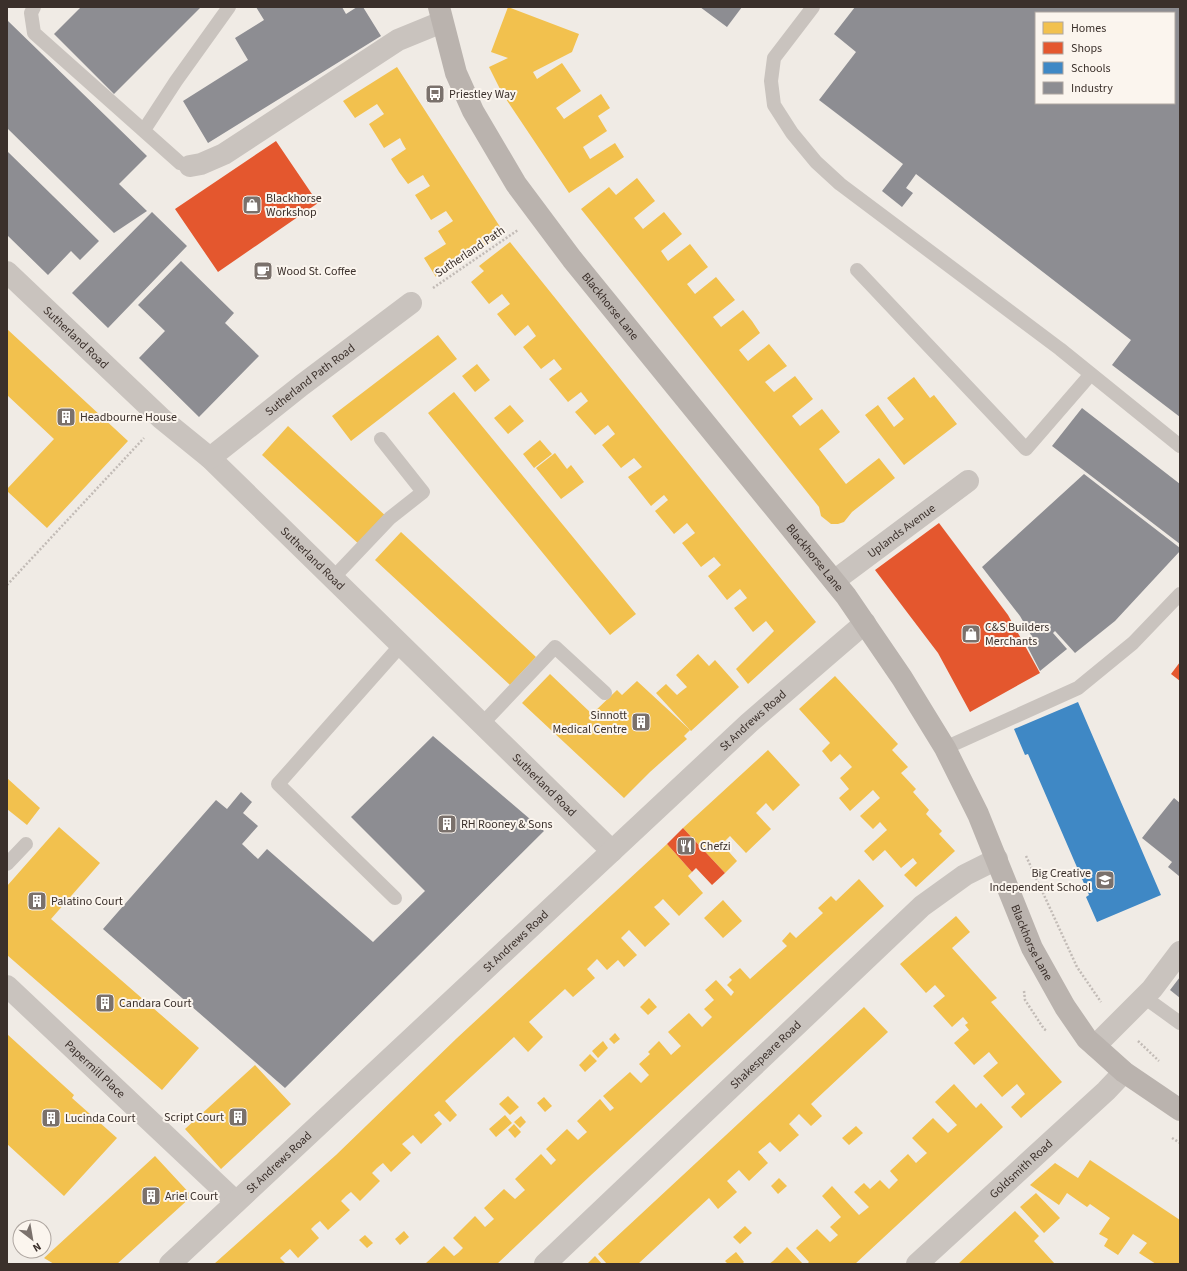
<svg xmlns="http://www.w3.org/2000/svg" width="1187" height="1271" viewBox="0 0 1187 1271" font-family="'Source Sans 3',sans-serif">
<rect width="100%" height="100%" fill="#f0ebe5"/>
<path fill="#f2c14e" d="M 508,7 L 579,34 L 572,52 L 533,72 L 537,79 L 562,63 L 571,76 L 581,91 L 556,108 L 564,119 L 601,94 L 610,108 L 598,116 L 607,131 L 583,147 L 590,159 L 615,143 L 624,157 L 569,193 L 502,93 L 489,67 L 508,58 L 491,52 Z
M 397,67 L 504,233 L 436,277 L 424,258 L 446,244 L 438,231 L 453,221 L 446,211 L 431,220 L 415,195 L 430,186 L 426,180 L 423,175 L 408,184 L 399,172 L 391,159 L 406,149 L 403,144 L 400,138 L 384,148 L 369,124 L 384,114 L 377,104 L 355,118 L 343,101 Z
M 637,178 L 655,201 L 634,218 L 643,229 L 664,212 L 682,234 L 661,251 L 668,261 L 690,244 L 708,267 L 687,284 L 695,294 L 716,277 L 735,300 L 713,317 L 721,327 L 743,310 L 752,321 L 760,333 L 739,350 L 748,361 L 769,344 L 787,366 L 765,382 L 774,392 L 795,376 L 813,399 L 792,416 L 800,426 L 822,409 L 840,432 L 819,449 L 846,484 L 879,458 L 895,478 L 852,512 L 844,522 L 838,524 L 831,524 L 821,516 L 819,507 L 581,209 L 609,187 L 616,195 Z
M 510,242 L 816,622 L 748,684 L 736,669 L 774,631 L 766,621 L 753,632 L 734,608 L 747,598 L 740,589 L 727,600 L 708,576 L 721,565 L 714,557 L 701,567 L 682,543 L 695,533 L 687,523 L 674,534 L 655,511 L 668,500 L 664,495 L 651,506 L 628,477 L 642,467 L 634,458 L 621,468 L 602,445 L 615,434 L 608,425 L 595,435 L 575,412 L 588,401 L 585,397 L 581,392 L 568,402 L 549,379 L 562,369 L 554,359 L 541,369 L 523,347 L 536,336 L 528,325 L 515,336 L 497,314 L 510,304 L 502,294 L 489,304 L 471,282 L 484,271 L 479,266 Z
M 7,329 L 128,441 L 47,528 L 7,491 L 7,489 L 54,439 L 7,395 Z
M 438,335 L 457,359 L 351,441 L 332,416 Z
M 477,364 L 490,380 L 475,392 L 462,376 Z
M 914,377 L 930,398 L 934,395 L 957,424 L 904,465 L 865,415 L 878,405 L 894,427 L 904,419 L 887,398 Z
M 454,392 L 636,614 L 610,635 L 428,413 Z
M 510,405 L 524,421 L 508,434 L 494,418 Z
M 288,426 L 388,518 L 362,547 L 262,455 Z
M 540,440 L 552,454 L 534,468 L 523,454 Z
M 555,453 L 567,469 L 571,465 L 584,482 L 561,499 L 536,468 Z
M 401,532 L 536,657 L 510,685 L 375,560 Z
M 698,654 L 709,666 L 715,660 L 739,687 L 691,731 L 656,693 L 666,684 L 677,695 L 683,690 L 687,687 L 676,675 Z
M 550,674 L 592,714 L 617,690 L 622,695 L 637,681 L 690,730 L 684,736 L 687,739 L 650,772 L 624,798 L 522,703 Z
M 835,676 L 898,744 L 892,750 L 908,767 L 901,773 L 916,789 L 913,792 L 929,810 L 926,814 L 942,831 L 939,834 L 955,851 L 916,887 L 904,875 L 917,863 L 913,858 L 901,868 L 885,850 L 873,861 L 864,851 L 887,830 L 880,822 L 873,829 L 860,816 L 880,798 L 873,790 L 850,811 L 839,798 L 849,789 L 840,778 L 852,767 L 840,754 L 831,762 L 822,751 L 830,743 L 799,709 Z
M 768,750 L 800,785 L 773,811 L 766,803 L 756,813 L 771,829 L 746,853 L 730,836 L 722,844 L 737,861 L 725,873 L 683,828 Z
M 7,778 L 40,808 L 27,825 L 7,809 Z
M 59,827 L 100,863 L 51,919 L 199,1048 L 162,1090 L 7,955 L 7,886 Z
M 667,844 L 692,872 L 688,876 L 703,893 L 679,916 L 663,899 L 659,903 L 654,907 L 670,924 L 645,947 L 629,930 L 621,938 L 637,955 L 624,967 L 618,960 L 607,970 L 597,959 L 587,969 L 595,978 L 573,997 L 565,989 L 529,1022 L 543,1037 L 528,1052 L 514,1037 L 445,1101 L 457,1115 L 450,1122 L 439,1111 L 434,1115 L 442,1124 L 421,1144 L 413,1135 L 402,1144 L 411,1153 L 391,1172 L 383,1163 L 377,1168 L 372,1173 L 380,1181 L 360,1201 L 351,1192 L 346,1196 L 341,1201 L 350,1210 L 328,1230 L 320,1221 L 315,1225 L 311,1229 L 319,1238 L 298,1258 L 290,1249 L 280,1258 L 286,1264 L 214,1264 L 336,1155 L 457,1038 Z
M 859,879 L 884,906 L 590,1176 L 497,1264 L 425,1264 L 444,1246 L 454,1256 L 458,1253 L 463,1248 L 453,1238 L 475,1216 L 485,1227 L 494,1219 L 484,1208 L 504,1189 L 515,1199 L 525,1190 L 515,1179 L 541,1154 L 551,1165 L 556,1160 L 546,1149 L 567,1129 L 578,1140 L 587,1132 L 577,1121 L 600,1099 L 610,1111 L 614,1108 L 603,1096 L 630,1072 L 641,1083 L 649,1075 L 639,1064 L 650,1054 L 648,1052 L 659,1041 L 671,1055 L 681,1046 L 668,1032 L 689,1013 L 702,1027 L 712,1017 L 704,1009 L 714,1000 L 705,990 L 716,980 L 731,996 L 734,992 L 727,985 L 732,980 L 729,977 L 740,968 L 750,979 L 787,946 L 782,941 L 790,932 L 796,938 L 823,913 L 818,908 L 831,896 L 836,901 Z
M 723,900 L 742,921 L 723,938 L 704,918 Z
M 956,916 L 970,932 L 952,948 L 997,998 L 991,1002 L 1062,1082 L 1021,1118 L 1011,1107 L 1025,1094 L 1017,1084 L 1002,1097 L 983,1076 L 998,1063 L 993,1057 L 989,1052 L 974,1065 L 954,1043 L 969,1030 L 965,1025 L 968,1023 L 963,1017 L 952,1027 L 933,1006 L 945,996 L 935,985 L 926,993 L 900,964 Z
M 649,998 L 657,1007 L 648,1015 L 640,1007 Z
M 864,1007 L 888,1032 L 811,1104 L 822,1116 L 811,1126 L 799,1114 L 789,1124 L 799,1135 L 780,1152 L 770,1142 L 758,1152 L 768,1163 L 749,1181 L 739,1170 L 727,1181 L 737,1192 L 718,1209 L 709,1198 L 638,1264 L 607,1264 L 598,1254 Z
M 615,1033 L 620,1039 L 614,1044 L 609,1039 Z
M 7,1034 L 74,1095 L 72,1098 L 117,1138 L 64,1196 L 7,1144 Z
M 603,1041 L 608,1048 L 598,1058 L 592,1051 Z
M 590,1054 L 597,1061 L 585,1072 L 579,1065 Z
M 255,1065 L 291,1104 L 221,1169 L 185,1129 Z
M 954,1084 L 976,1108 L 981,1103 L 1003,1127 L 855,1264 L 807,1264 L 809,1262 L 796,1248 L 817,1229 L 830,1242 L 838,1235 L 830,1227 L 841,1217 L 822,1196 L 832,1186 L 859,1215 L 869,1207 L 854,1192 L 864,1183 L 870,1189 L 880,1180 L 889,1189 L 898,1180 L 890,1171 L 908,1154 L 916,1163 L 927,1153 L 912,1138 L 933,1118 L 948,1133 L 957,1125 L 935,1102 Z
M 508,1096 L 519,1107 L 510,1115 L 499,1104 Z
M 544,1097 L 552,1106 L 545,1112 L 537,1103 Z
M 505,1115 L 512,1123 L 496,1137 L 489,1129 Z
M 521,1116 L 526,1122 L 520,1128 L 514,1122 Z
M 514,1124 L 521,1132 L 515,1138 L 508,1130 Z
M 856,1126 L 863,1133 L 849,1145 L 842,1138 Z
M 155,1156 L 192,1196 L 117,1264 L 54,1264 L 44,1258 Z
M 1090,1160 L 1180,1220 L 1180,1264 L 1156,1264 L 1139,1253 L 1147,1243 L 1133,1234 L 1118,1255 L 1104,1246 L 1108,1239 L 1099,1234 L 1110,1218 L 1090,1204 L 1087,1207 L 1067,1193 L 1059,1205 L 1030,1185 L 1055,1163 L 1078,1178 Z
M 779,1178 L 787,1186 L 778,1194 L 771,1186 Z
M 1036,1193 L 1060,1218 L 1044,1233 L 1020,1207 Z
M 1015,1211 L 1039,1236 L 1034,1241 L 1055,1264 L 958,1264 Z
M 745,1226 L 752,1233 L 740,1244 L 733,1237 Z
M 404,1231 L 409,1237 L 400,1245 L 395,1239 Z
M 365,1235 L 373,1243 L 367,1248 L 359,1240 Z
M 787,1247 L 803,1264 L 769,1264 L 773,1261 Z
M 736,1252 L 744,1262 L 742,1264 L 728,1264 L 725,1261 Z
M 595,1256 L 602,1264 L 587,1264 Z"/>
<path fill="#e4572e" d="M 276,141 L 318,203 L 218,272 L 175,209 Z
M 939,523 L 1008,615 L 1040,673 L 970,712 L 938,653 L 875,570 Z
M 1180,662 L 1180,681 L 1171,674 Z
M 683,828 L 725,873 L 712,885 L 696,868 L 692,872 L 667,844 Z"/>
<path fill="#3f88c5" d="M 1078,702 L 1161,895 L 1097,922 L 1086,897 L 1089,895 L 1028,754 L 1025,755 L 1014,729 Z"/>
<path fill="#8d8d92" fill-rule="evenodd" d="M 81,7 L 201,7 L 114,94 L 54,34 Z
M 256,7 L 342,7 L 346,14 L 357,7 L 363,7 L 381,36 L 208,143 L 183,101 L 248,60 L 235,38 L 264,20 Z
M 700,7 L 742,7 L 727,27 Z
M 855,7 L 1180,7 L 1180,417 L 1112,365 L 1131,340 L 916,174 L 906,188 L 913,193 L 902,207 L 882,191 L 903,164 L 819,100 L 856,52 L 834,34 ZM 1036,13 L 1174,13 L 1174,103 L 1036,103 Z
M 7,20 L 147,156 L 119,184 L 147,211 L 114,233 L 7,128 Z
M 7,151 L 99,241 L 80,260 L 71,251 L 48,275 L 7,235 Z
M 152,212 L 187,246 L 108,328 L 72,293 Z
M 181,261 L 234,313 L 225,323 L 259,356 L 199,417 L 139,358 L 165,331 L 138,305 Z
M 1082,408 L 1180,484 L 1180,544 L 1052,446 Z
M 1084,474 L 1180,548 L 1180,551 L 1115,621 L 1075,653 L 1055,631 L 1053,633 L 1067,649 L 1040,671 L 1024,640 L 1031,635 L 1020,616 L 982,567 Z
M 433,736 L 544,831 L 285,1088 L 103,929 L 216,800 L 227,809 L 241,792 L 252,802 L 243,813 L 258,826 L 242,844 L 258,859 L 267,849 L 373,942 L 425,891 L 351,817 Z
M 1174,798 L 1180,803 L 1180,874 L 1179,876 L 1168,867 L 1172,862 L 1142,838 Z
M 1180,977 L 1180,998 L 1170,990 Z"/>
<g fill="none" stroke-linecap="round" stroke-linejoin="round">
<path stroke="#c2bbb6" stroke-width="2.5" stroke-dasharray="2 2" stroke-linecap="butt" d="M 433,288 L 518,230
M 7,585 L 144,438
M 1026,856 L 1077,967 L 1101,1002
M 1024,991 L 1025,1000 L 1044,1029 L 1047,1031
M 1138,1041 L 1159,1061
M 1172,1138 L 1180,1143"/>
<path stroke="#c9c3be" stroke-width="14" d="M 34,7 L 31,13 L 34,33 L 180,163 L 190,166
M 813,7 L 774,58 L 771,81 L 774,105 L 792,133 L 816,162 L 840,184 L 1060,349 L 1180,446
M 144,130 L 176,81 L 229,7
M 857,270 L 1026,449 L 1091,374
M 333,578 L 390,518 L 423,492 L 381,439
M 482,724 L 555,647 L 605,693
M 945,748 L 1078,688 L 1133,643 L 1180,594
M 7,864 L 26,844
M 395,898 L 278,784 L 401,645
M 1144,997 L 1180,1023"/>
<g stroke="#c9c3be" stroke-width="22">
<path d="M 190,166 L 201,164 L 224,154 L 398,40 L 442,22"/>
<path id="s1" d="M 7,272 L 162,419 L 210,458 L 612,851"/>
<path id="s2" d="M 210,458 L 302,385 L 411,303"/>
<path id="s3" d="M 834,581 L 968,481"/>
<path id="s4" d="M 7,986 L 236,1202"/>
<path d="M 1095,1046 L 1152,989 L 1180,952"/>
<path id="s5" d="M 170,1264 L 749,723 L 837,647 L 865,623"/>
<path id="s6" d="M 545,1264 L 922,906 L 965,875 L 997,859"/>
<path id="s7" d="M 917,1264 L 1106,1091 L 1124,1072"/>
</g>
<path stroke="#bab3ae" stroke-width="22" id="s8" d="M 439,7 L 456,73 L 473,111 L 516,184 L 572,259 L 846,596 L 902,678 L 945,748 L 978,814 L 1032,948 L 1065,1007 L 1087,1039 L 1095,1046 L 1124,1072 L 1180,1110"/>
</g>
<defs>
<g id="bus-square" transform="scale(1)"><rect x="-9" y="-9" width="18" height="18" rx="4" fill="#7a716c" stroke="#fbf5ee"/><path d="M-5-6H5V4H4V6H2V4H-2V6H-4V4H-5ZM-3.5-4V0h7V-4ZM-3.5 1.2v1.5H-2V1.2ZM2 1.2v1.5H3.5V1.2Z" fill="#fff"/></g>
<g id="shop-square" transform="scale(1)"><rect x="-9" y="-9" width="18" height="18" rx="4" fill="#7a716c" stroke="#fbf5ee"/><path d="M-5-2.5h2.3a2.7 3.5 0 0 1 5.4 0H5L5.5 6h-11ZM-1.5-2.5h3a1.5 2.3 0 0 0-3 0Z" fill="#fff"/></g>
<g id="cafe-square" transform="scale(1)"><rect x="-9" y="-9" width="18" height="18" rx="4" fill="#7a716c" stroke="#fbf5ee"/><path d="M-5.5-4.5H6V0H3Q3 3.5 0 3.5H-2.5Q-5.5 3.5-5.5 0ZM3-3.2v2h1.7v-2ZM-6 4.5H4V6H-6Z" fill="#fff"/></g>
<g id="building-square" transform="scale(1)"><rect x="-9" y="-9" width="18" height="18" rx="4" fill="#7a716c" stroke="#fbf5ee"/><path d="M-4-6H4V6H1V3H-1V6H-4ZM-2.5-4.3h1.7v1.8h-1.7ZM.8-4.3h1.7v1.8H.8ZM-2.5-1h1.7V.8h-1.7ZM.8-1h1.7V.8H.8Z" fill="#fff"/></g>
<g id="restaurant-square" transform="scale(1)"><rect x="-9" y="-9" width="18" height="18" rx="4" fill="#7a716c" stroke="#fbf5ee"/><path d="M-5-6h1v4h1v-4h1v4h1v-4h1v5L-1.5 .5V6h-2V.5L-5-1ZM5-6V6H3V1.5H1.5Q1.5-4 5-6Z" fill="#fff"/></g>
<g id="school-square" transform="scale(1)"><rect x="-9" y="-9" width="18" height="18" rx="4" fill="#7a716c" stroke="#fbf5ee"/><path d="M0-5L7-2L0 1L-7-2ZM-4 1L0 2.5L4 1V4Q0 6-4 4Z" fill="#fff"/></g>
</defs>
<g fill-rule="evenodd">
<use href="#bus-square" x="435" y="94"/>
<use href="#shop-square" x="252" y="205"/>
<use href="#cafe-square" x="263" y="271"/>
<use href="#building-square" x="66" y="417"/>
<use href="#shop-square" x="971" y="634"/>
<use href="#building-square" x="641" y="722"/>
<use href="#building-square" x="447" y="824"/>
<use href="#restaurant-square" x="686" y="846"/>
<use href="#school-square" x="1105" y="880"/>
<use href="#building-square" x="37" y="901"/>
<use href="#building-square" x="105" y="1003"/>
<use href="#building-square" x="238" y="1117"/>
<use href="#building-square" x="51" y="1118"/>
<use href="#building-square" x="151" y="1196"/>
</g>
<g text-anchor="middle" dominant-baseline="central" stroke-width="4" stroke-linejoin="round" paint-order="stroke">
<g font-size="12" fill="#3b302b" stroke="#fbf5ee" text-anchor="start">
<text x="449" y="94">Priestley Way</text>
<text x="266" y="198">Blackhorse<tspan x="266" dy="14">Workshop</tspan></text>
<text x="277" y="271">Wood St. Coffee</text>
<text x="80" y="417">Headbourne House</text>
<text x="985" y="627">C&amp;S Builders<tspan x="985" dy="14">Merchants</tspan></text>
<text x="627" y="715" text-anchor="end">Sinnott<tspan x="627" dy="14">Medical Centre</tspan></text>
<text x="461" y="824">RH Rooney &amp; Sons</text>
<text x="700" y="846">Chefzi</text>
<text x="1091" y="873" text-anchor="end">Big Creative<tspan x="1091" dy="14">Independent School</tspan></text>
<text x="51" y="901">Palatino Court</text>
<text x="119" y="1003">Candara Court</text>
<text x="224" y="1117" text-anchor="end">Script Court</text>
<text x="65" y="1118">Lucinda Court</text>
<text x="165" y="1196">Ariel Court</text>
</g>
<g font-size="12" fill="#3b302b" stroke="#fbf5ee">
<text transform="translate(470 252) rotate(-34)">Sutherland Path</text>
<text stroke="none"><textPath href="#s8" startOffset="349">Blackhorse Lane</textPath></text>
<text stroke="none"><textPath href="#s1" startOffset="95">Sutherland Road</textPath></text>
<text stroke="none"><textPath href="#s2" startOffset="127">Sutherland Path Road</textPath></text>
<text stroke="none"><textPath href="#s3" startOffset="84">Uplands Avenue</textPath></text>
<text stroke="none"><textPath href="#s8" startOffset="673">Blackhorse Lane</textPath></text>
<text stroke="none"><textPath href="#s1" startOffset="419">Sutherland Road</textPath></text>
<text stroke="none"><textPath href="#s5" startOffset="797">St Andrews Road</textPath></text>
<text stroke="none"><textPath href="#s1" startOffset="743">Sutherland Road</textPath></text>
<text stroke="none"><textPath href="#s5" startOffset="473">St Andrews Road</textPath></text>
<text stroke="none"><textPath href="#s8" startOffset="1117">Blackhorse Lane</textPath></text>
<text stroke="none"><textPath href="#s6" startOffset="304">Shakespeare Road</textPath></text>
<text stroke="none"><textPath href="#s4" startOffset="121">Papermill Place</textPath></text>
<text stroke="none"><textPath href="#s5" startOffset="149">St Andrews Road</textPath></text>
<text stroke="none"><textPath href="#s7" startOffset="141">Goldsmith Road</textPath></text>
</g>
</g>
<rect width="1187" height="1271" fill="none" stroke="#3b302b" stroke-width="16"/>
<rect x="1035" y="12" width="140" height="92" fill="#fbf5ee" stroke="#aea6a0"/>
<rect x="1043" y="22" width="20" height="12" fill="#f2c14e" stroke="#aea6a0"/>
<text x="1071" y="32" font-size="12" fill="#3b302b">Homes</text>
<rect x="1043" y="42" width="20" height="12" fill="#e4572e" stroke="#aea6a0"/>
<text x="1071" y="52" font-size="12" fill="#3b302b">Shops</text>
<rect x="1043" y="62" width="20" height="12" fill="#3f88c5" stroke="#aea6a0"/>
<text x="1071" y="72" font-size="12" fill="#3b302b">Schools</text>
<rect x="1043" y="82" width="20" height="12" fill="#8d8d92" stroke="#aea6a0"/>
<text x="1071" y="92" font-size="12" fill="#3b302b">Industry</text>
<g transform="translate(32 1239) rotate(149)"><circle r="19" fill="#fbf5ee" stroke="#aea6a0"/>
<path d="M0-3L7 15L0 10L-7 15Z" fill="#7a716c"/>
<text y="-6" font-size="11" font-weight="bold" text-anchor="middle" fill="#3b302b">N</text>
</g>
</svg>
